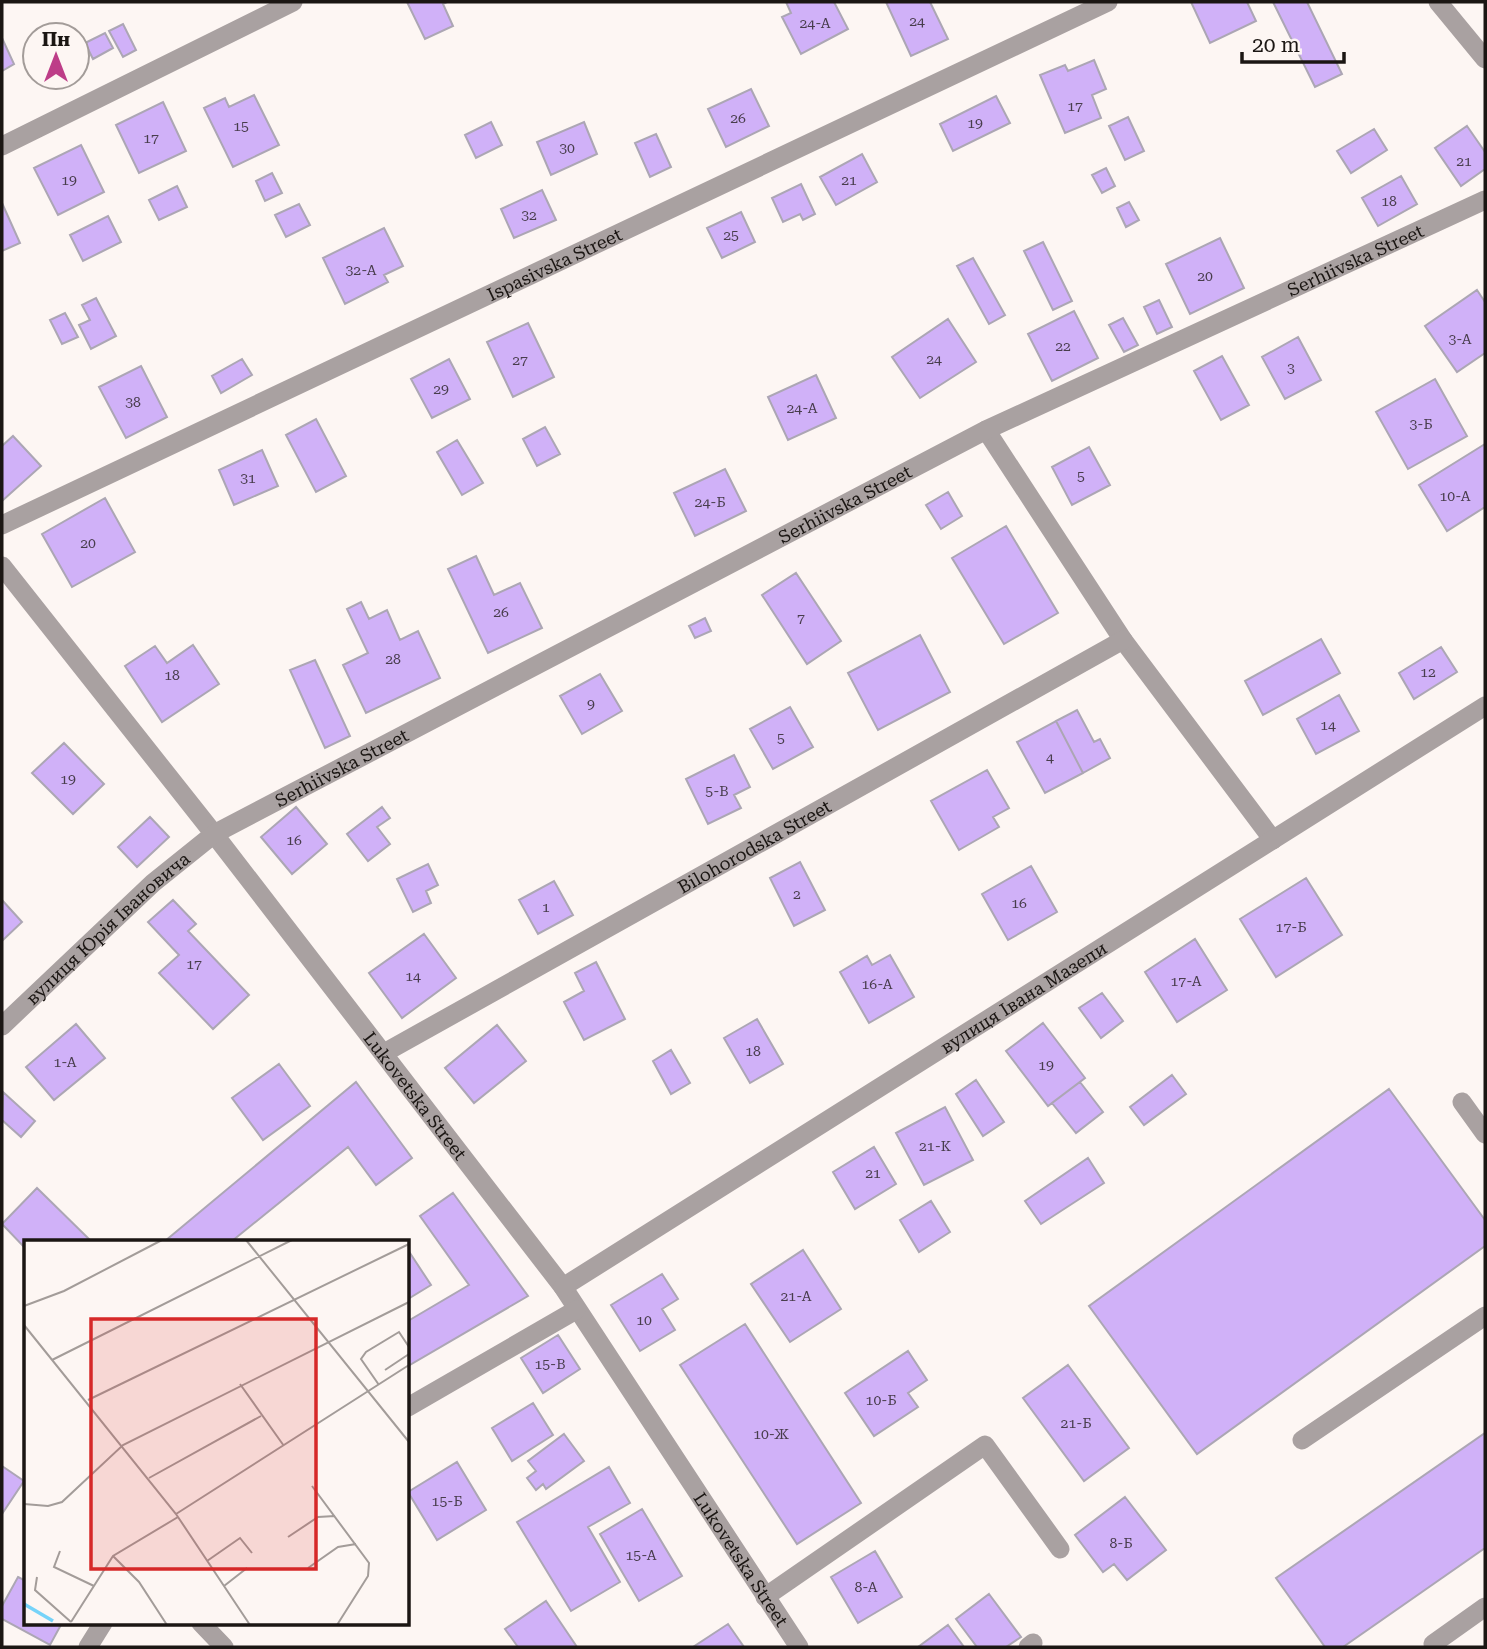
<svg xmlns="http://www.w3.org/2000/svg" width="1487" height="1649" viewBox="0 0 1487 1649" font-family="'Roboto Serif',serif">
<rect width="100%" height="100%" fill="#fdf6f3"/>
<path fill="#d0b1f8" stroke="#aca6b4" stroke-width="2" d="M 407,2 L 447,2 L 443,4 L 453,26 L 425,39 Z
M 786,2 L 834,2 L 848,29 L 801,54 L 782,17 L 791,13 Z
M 886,2 L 930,2 L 948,39 L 911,56 Z
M 1191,2 L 1247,2 L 1256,21 L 1210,43 Z
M 1273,2 L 1307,2 L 1342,74 L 1315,87 Z
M 123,24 L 136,50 L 123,57 L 109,31 Z
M 105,33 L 113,48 L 93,59 L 85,43 Z
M 2,38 L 14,64 L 2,71 Z
M 1094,60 L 1106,89 L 1092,95 L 1101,118 L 1065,133 L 1040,75 L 1065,65 L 1068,71 Z
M 751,89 L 769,126 L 726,147 L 708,109 Z
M 254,95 L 279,145 L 233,167 L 204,108 L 225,98 L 229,107 Z
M 996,96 L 1010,123 L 953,151 L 940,124 Z
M 163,102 L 186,151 L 139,173 L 116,125 Z
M 1128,117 L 1144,151 L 1125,160 L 1109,126 Z
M 491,122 L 502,145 L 476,158 L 465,135 Z
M 584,122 L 597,154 L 551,175 L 537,142 Z
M 1467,126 L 1485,152 L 1485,169 L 1461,186 L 1435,148 Z
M 1374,129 L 1387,150 L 1351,173 L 1337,151 Z
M 656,134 L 671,167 L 650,177 L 635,143 Z
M 81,145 L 104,192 L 58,215 L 34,168 Z
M 862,154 L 877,182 L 836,205 L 820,177 Z
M 1106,168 L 1115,186 L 1102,193 L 1092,175 Z
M 272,173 L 282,193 L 265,201 L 256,181 Z
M 1401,176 L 1417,204 L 1378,226 L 1362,198 Z
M 801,184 L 815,214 L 803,220 L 800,214 L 783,222 L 772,198 Z
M 177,186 L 187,207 L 159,220 L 149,200 Z
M 542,190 L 556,220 L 514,238 L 501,209 Z
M 1129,202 L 1139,220 L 1126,227 L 1117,208 Z
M 2,203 L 20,243 L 2,251 Z
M 299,204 L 310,225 L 286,237 L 275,215 Z
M 741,212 L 755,242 L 722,258 L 707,228 Z
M 108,216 L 121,242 L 83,261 L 70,235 Z
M 384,228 L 403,266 L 384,275 L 388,282 L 345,304 L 323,258 Z
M 1220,238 L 1244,288 L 1190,314 L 1166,264 Z
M 1043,242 L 1072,301 L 1053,310 L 1024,251 Z
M 973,258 L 1005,315 L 989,324 L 957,266 Z
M 1477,290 L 1485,302 L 1485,353 L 1457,372 L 1425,326 Z
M 96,298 L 116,336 L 91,349 L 79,325 L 90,320 L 82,305 Z
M 1159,300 L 1172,327 L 1157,334 L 1144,307 Z
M 1074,311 L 1098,358 L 1052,381 L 1028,334 Z
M 65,313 L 78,337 L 62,344 L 50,320 Z
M 1123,318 L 1138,345 L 1124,352 L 1109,325 Z
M 948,319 L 976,362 L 920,398 L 892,357 Z
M 528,323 L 554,377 L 513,397 L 487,342 Z
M 1298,337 L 1321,380 L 1285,399 L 1262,357 Z
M 1222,356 L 1249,405 L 1221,420 L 1194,371 Z
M 242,359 L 252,375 L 221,393 L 212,376 Z
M 449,359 L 470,399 L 432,418 L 411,379 Z
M 141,366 L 167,417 L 126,438 L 99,387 Z
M 816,375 L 836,418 L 788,440 L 768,397 Z
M 1435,379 L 1467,436 L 1408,469 L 1376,412 Z
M 316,419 L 346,476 L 316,492 L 286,435 Z
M 545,427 L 560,454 L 537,466 L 523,439 Z
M 13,436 L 41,466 L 2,501 L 2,446 Z
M 457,440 L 483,483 L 462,495 L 437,452 Z
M 1485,444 L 1485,507 L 1447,531 L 1419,485 Z
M 1089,447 L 1110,485 L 1072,505 L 1052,467 Z
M 262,450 L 278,486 L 234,505 L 219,470 Z
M 725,469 L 746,511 L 695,536 L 674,493 Z
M 948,492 L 962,516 L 941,529 L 926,505 Z
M 105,498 L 135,552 L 72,587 L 42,534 Z
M 1006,526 L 1058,613 L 1004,644 L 952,558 Z
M 476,556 L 494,595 L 520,583 L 542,628 L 488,653 L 448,569 Z
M 796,573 L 841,641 L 807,664 L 762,595 Z
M 361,602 L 369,619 L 387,610 L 400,640 L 418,631 L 440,678 L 366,713 L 343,665 L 368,653 L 347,609 Z
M 705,618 L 711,631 L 695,638 L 689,626 Z
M 920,635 L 950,692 L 878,730 L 848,673 Z
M 1321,639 L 1340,673 L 1263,715 L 1245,681 Z
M 193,645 L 219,684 L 162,722 L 125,666 L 155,646 L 167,663 Z
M 1441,647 L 1457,672 L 1414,699 L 1399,673 Z
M 315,660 L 350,736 L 325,748 L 290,670 Z
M 600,674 L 622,711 L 582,734 L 560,696 Z
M 1339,695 L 1359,731 L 1316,754 L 1297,719 Z
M 790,707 L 813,747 L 773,769 L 750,729 Z
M 1077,710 L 1094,742 L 1100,739 L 1110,758 L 1083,773 L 1056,721 Z
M 1056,721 L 1083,773 L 1045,793 L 1017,742 Z
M 64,743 L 104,784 L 73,814 L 32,773 Z
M 734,755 L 750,787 L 734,795 L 741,808 L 708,824 L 686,779 Z
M 987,770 L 1009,808 L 993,817 L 999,827 L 959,850 L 931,801 Z
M 296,807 L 327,844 L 292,874 L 261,837 Z
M 382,807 L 390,818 L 377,827 L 390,844 L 368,861 L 347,834 Z
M 150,817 L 169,837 L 137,867 L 118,847 Z
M 800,862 L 825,910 L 794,926 L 770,878 Z
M 428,864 L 438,885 L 426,891 L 431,903 L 413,912 L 397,879 Z
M 1031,866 L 1057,912 L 1008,940 L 982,894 Z
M 1306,878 L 1342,935 L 1276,977 L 1240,919 Z
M 554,881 L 573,915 L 538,934 L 519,900 Z
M 2,900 L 22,922 L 2,941 Z
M 173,900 L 196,924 L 188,931 L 249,995 L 213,1029 L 159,973 L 179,955 L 148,922 Z
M 424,934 L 456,978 L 402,1018 L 369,973 Z
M 1195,939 L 1227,990 L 1177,1022 L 1145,972 Z
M 890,955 L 914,997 L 869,1023 L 840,972 L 867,956 L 872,965 Z
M 596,962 L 625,1019 L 584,1040 L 564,1002 L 584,991 L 575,973 Z
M 1102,993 L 1123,1021 L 1101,1038 L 1079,1008 Z
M 757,1019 L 783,1064 L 750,1083 L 724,1038 Z
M 1043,1023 L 1085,1078 L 1048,1106 L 1006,1051 Z
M 76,1024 L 105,1058 L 54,1100 L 26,1067 Z
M 497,1025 L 526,1061 L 474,1103 L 445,1068 Z
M 671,1050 L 690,1083 L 671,1094 L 653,1061 Z
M 279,1064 L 310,1106 L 263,1140 L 232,1098 Z
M 1172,1075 L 1186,1094 L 1144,1125 L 1130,1107 Z
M 976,1080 L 1004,1122 L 983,1136 L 956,1094 Z
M 356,1082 L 412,1158 L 376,1185 L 348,1147 L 232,1241 L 165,1241 Z
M 1080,1082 L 1103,1112 L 1076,1133 L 1052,1103 Z
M 1389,1089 L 1485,1220 L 1485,1246 L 1197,1454 L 1089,1306 Z
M 3,1092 L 35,1121 L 21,1137 L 2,1120 Z
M 945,1107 L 973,1160 L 924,1185 L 896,1133 Z
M 874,1147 L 896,1184 L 855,1209 L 833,1172 Z
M 1088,1158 L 1104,1183 L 1041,1224 L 1025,1201 Z
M 37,1188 L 90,1240 L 89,1241 L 26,1241 L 26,1249 L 2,1224 Z
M 453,1193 L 528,1296 L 408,1366 L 408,1321 L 469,1285 L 420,1216 Z
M 931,1201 L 950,1232 L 919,1252 L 900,1220 Z
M 408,1250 L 431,1285 L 408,1299 Z
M 803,1250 L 841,1309 L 790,1342 L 751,1284 Z
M 662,1274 L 678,1299 L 662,1309 L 675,1330 L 640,1351 L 611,1305 Z
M 745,1324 L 861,1503 L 797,1544 L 680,1365 Z
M 558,1335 L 580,1369 L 543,1393 L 521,1358 Z
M 908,1351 L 927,1380 L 908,1393 L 918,1407 L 874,1436 L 845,1393 Z
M 1068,1365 L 1129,1448 L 1084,1481 L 1023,1398 Z
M 533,1403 L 553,1435 L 512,1461 L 492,1428 Z
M 1485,1433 L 1485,1548 L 1343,1647 L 1325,1647 L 1276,1578 Z
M 564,1434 L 584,1461 L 546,1489 L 543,1484 L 536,1490 L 527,1478 L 536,1471 L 528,1461 Z
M 457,1462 L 486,1510 L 437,1540 L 408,1492 Z
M 2,1466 L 24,1481 L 2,1514 Z
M 609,1467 L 630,1503 L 588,1527 L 620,1582 L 571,1611 L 517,1522 Z
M 1125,1497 L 1166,1550 L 1127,1580 L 1114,1564 L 1103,1572 L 1075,1535 Z
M 642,1509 L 682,1576 L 639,1601 L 600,1534 Z
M 875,1551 L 902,1597 L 858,1623 L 831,1577 Z
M 18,1577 L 26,1581 L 26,1623 L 62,1623 L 50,1645 L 2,1619 L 2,1606 Z
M 989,1594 L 1021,1637 L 1006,1647 L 977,1647 L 956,1619 Z
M 546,1601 L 577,1647 L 518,1647 L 505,1629 Z
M 728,1624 L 744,1647 L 693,1647 Z
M 948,1625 L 964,1647 L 918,1647 Z"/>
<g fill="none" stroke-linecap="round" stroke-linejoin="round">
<path stroke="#a9a1a1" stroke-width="19" d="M 1462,1102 L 1485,1134
M 1302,1440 L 1485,1316
M 765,1597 L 985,1445 L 1060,1549
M 1433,1644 L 1485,1607
M 1028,1647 L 1033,1643"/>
<g stroke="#a9a1a1" stroke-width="19">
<path d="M 1438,2 L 1485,59"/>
<path d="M 2,146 L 293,2"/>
<path d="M 986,430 L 1123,640 L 1273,840"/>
<path id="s1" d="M 2,525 L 1108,2"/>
<path id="s2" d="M 2,566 L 214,834 L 563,1287 L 799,1647"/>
<path id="s3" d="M 2,1026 L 153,883 L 214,834 L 986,430 L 1485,200"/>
<path id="s4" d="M 384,1053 L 1123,640"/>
<path id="s5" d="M 563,1287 L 1485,706"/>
<path d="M 408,1407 L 576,1310"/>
<path d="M 201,1623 L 224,1647"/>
<path d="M 88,1647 L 103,1623"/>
</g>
</g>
<g text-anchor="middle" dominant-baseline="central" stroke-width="6" stroke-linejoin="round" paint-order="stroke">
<g font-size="14" fill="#483d4c">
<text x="917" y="21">24</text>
<text x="815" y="23">24-А</text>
<text x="1075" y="106">17</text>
<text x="738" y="118">26</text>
<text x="975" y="123">19</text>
<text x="241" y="126">15</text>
<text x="151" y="138">17</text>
<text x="567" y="148">30</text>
<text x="1464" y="161">21</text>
<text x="69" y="180">19</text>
<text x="849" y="180">21</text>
<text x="1389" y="201">18</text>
<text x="529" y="215">32</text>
<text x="731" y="235">25</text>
<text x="361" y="270">32-А</text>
<text x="1205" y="276">20</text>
<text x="1460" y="339">3-А</text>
<text x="1063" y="346">22</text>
<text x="934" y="359">24</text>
<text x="520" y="360">27</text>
<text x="1291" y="368">3</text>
<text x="441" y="389">29</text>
<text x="133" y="402">38</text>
<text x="802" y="408">24-А</text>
<text x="1421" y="424">3-Б</text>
<text x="1081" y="476">5</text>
<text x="248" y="478">31</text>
<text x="1455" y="496">10-А</text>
<text x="710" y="502">24-Б</text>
<text x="88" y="543">20</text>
<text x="501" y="612">26</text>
<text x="801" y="618">7</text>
<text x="393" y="659">28</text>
<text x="1428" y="672">12</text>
<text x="172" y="675">18</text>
<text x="591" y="704">9</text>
<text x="1328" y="725">14</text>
<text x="781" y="738">5</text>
<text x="1050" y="757">4</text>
<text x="68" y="779">19</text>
<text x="717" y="791">5-В</text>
<text x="294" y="840">16</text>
<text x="797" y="894">2</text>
<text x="1019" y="903">16</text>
<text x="546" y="907">1</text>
<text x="1291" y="927">17-Б</text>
<text x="194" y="964">17</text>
<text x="413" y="976">14</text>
<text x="1186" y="981">17-А</text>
<text x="877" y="984">16-А</text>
<text x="753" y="1051">18</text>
<text x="65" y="1062">1-А</text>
<text x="1046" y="1065">19</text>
<text x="935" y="1146">21-К</text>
<text x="873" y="1173">21</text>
<text x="796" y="1296">21-А</text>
<text x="644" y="1320">10</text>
<text x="550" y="1364">15-В</text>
<text x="881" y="1400">10-Б</text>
<text x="1076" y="1423">21-Б</text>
<text x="771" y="1434">10-Ж</text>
<text x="447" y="1501">15-Б</text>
<text x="1121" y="1543">8-Б</text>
<text x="641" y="1555">15-А</text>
<text x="866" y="1587">8-А</text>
</g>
<g font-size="18" fill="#1b1613" stroke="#fdf6f3">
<text stroke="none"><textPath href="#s3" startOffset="1564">Serhiivska Street</textPath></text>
<text stroke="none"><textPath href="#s1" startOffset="611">Ispasivska Street</textPath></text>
<text stroke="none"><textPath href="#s3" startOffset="998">Serhiivska Street</textPath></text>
<text stroke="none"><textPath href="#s3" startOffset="430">Serhiivska Street</textPath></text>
<text stroke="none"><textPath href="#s4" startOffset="424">Bilohorodska Street</textPath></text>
<text stroke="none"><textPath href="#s3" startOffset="144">вулиця Юрія Івановича</textPath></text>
<text stroke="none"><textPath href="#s5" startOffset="544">вулиця Івана Мазепи</textPath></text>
<text stroke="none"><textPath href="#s2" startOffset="672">Lukovetska Street</textPath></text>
<text stroke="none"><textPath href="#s2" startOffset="1239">Lukovetska Street</textPath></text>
</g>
</g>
<g transform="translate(24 1240)">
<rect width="385" height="385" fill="#fdf6f3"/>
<path fill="none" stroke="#76d3f9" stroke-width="3.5" d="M 0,364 L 29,381"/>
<path fill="none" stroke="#a39c99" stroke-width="2" d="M 222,0 L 385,202M 0,66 L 40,51 L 138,0M 0,85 L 152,274 L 226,385M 28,120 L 268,0M 361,130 L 385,114M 216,144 L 260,206M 355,145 L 337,119 L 342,112 L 375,92 L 385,107M 64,160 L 385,4M 125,238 L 237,176M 288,246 L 345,323 L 344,336 L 313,385M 0,264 L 24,266 L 38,262 L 99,205 L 385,62M 152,274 L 385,125M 264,297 L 294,277 L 311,276M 36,311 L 30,327 L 70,346M 89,316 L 115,342 L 143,385M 183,321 L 216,298 L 228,313M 284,328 L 314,307 L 332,304M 13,337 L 11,350 L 47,382M 200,346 L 223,328M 47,382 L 89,316 L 154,277"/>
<path fill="#d62828" fill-opacity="0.15" stroke="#d62828" stroke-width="3.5" d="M 67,79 L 292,79 L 292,329 L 67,329 Z"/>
<rect width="385" height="385" fill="none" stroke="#1b1613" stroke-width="3.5"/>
</g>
<rect width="1487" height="1649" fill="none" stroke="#1b1613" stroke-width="7"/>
<g transform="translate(56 56)"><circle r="33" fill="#fdf6f3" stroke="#a39c99" stroke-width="2"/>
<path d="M0-5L12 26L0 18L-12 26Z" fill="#bd3d88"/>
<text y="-10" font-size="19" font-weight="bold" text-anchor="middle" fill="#1b1613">Пн</text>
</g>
<path d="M1242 52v10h102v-10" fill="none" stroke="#1b1613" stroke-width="3.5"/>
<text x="1252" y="52" font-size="21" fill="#1b1613" stroke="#fdf6f3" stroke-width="5" paint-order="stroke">20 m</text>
</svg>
